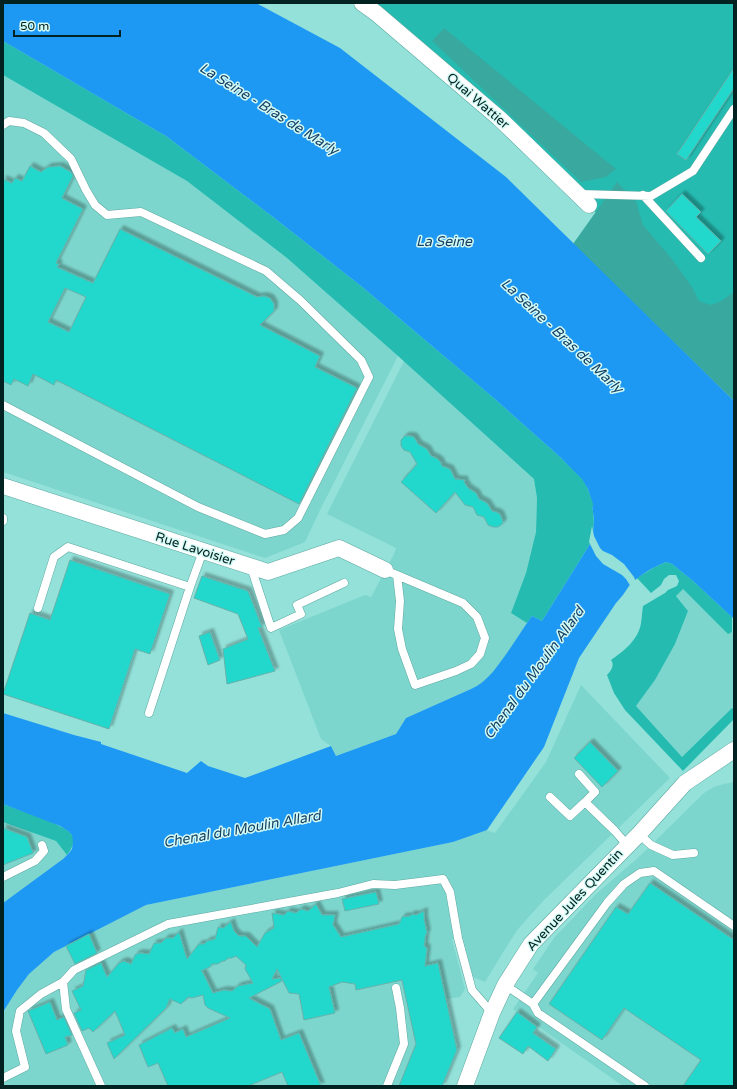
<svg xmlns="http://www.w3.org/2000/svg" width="737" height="1089" viewBox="0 0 737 1089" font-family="'Varela Round',sans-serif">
<defs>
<filter id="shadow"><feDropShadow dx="3.5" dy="-3.5" stdDeviation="1" flood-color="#0004"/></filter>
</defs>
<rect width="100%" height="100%" fill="#93e1d9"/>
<path fill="#7dd6cd" d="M 3,75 L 187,181 L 287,258 L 398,356 L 321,508 L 305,542 L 265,558 L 3,472 Z
M 404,361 L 534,479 L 537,498 L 536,532 L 526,573 L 511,613 L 527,623 L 497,668 L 488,678 L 480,685 L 406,718 L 396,734 L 336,756 L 331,746 L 321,739 L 279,630 L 365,595 L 371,597 L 394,554 L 396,548 L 327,514 Z
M 683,589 L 728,633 L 732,632 L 734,634 L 734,706 L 682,757 L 636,706 L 655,680 L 675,644 L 688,611 L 676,595 Z
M 581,685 L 670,778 L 544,900 L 518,929 L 507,946 L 485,982 L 473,977 L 463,938 L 452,939 L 465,989 L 460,997 L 447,999 L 457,1050 L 441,1086 L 3,1086 L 3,1012 L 17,990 L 29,974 L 54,952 L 146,905 L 453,842 L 485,830 L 495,833 L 546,762 Z
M 734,782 L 734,1086 L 623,1086 L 513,1009 L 538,973 L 533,969 L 554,938 L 596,894 L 641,855 L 704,793 L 714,787 L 724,784 Z
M 3,822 L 56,841 L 67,855 L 63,859 L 3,903 Z"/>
<path fill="#25bbb1" d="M 374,3 L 734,3 L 734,360 L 589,205 Z
M 3,41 L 145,124 L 166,136 L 273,217 L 361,286 L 496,400 L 560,457 L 582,478 L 588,489 L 595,508 L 592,506 C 595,520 594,530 590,544 L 542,621 L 532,616 L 527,623 L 511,613 L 526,573 L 536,532 L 537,498 L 534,479 L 398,356 L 287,258 L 187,181 L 3,75 Z
M 666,562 L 672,564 L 693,581 L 732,617 L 732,632 L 728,634 L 683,589 L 676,596 L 688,611 L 675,644 L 655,680 L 636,706 L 682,757 L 732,708 L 734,709 L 734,719 L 683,771 L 625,710 L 614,693 L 607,675 C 611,671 615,665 611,660 C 624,651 639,639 641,623 C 642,617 642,612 643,606 L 665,593 L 668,590 L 677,586 L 679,581 L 676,575 L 669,575 L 664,579 L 661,585 L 651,593 L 637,578 L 655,567 Z
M 3,804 C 15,809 67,825 72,835 C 76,842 71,850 67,855 L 56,841 L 3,822 Z"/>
<path fill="#39a9a0" d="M 444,28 L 616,169 L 606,177 L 581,182 L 432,41 Z
M 617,182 L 636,201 L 643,225 L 672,259 L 692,287 L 699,301 L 711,305 L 721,301 L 734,292 L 734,401 L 573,244 Z"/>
<path fill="#1e99f3" d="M 3,3 L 256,3 L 340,48 L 506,177 L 734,401 L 734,619 L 693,581 L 672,564 L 666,562 C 652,568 639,575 629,586 C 625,592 621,598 616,603 L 579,658 L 544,747 L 487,830 L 453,842 L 146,905 L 54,952 L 29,974 L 17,990 L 3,1012 L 3,903 L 63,859 L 69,853 L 72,849 L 73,842 L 72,835 L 68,831 L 60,826 L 3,804 L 3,713 L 74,735 L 101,742 L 101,744 L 187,773 L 201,761 L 208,766 L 245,778 L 331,746 L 336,756 L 396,734 L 406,718 L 471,689 C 489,681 498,665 509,650 C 517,638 524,627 532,616 L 542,621 L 590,544 L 593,532 L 594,519 L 592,505 L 594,507 L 588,489 L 582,479 L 560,457 L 496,400 L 361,286 L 273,217 L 166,136 L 145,124 L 3,41 Z"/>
<path fill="#93e1d9" d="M 592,526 L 594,536 L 600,548 L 603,551 L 612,555 L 624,564 L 634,577 L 636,582 L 631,587 L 626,579 L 622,575 L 603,564 L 596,556 L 589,542 Z"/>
<path fill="#23d7cb" stroke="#65b2ab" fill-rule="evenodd" filter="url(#shadow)" d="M 734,68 L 734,88 L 686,160 L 677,154 Z
M 30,166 L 41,172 L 48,167 L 60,166 L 71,172 L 73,176 L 62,198 L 83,209 L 56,263 L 59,264 L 57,267 L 93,283 L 120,229 L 257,297 L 264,296 L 270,298 L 274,304 L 274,311 L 260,325 L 320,356 L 315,367 L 357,388 L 299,504 L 56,380 L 54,385 L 33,374 L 28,386 L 14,379 L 11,385 L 3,381 L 3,179 L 12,183 L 15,178 L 22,181 ZM 65,288 L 86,297 L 69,332 L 48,322 Z
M 682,194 L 701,212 L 696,217 L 721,241 L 708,254 L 666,211 Z
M 405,436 L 411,436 L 414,437 L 418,444 L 427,449 L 431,456 L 436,458 L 440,461 L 442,466 L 450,469 L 455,479 L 465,480 L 464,482 L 468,488 L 476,493 L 479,499 L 487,503 L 492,511 L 496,512 L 500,514 L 503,522 L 501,525 L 498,527 L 493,527 L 488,525 L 484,517 L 477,515 L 473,507 L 465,505 L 455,492 L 436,513 L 401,482 L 417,464 L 410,452 L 404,450 L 401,446 L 401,440 Z
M 70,560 L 170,594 L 150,654 L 135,649 L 109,729 L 3,694 L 30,613 L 50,620 Z
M 202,576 L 248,591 L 262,627 L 258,628 L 275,671 L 227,684 L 223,649 L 248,639 L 238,614 L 194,598 Z
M 210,632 L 220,660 L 208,665 L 199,636 Z
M 590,742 L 618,771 L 602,787 L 574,758 Z
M 3,828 L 27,837 L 33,853 L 3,865 Z
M 650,883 L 734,940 L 734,1086 L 683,1086 L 701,1060 L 624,1008 L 602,1040 L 549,1004 L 616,907 L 628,914 Z
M 376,892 L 379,904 L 345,911 L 342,899 Z
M 316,904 L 322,915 L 335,915 L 333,925 L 341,937 L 399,924 L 402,917 L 410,916 L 412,914 L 416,915 L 424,911 L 424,920 L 425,923 L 426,929 L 427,932 L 425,937 L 425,941 L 424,945 L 427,949 L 425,966 L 438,963 L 457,1050 L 442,1086 L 399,1086 L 416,1044 L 402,980 L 356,990 L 355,984 L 342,982 L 329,987 L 335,1013 L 304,1020 L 299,994 L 289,993 L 277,969 L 272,979 L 281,978 L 282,981 L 249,998 L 270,1009 L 281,1040 L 299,1033 L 321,1086 L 288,1086 L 282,1072 L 248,1086 L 168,1086 L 158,1063 L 148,1067 L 139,1045 L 172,1028 L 175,1033 L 183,1029 L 186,1037 L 230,1018 L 208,1008 L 205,1005 L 203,995 L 192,998 L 188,997 L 181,1004 L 170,999 L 166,1008 L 114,1059 L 107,1043 L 125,1035 L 115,1011 L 93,1032 L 89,1028 L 82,1031 L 74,1013 L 81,1010 L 72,991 L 83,986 L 86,970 L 101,963 L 107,977 L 119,963 L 124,961 L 131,964 L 135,955 L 139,953 L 149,954 L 154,943 L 161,943 L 166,938 L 173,938 L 179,932 L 187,959 L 199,944 L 204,944 L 207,941 L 215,939 L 218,927 L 223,928 L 231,922 L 234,931 L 239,936 L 246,936 L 257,947 L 265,933 L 274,928 L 272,913 L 284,915 L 288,911 L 296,913 L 301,909 L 308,911 ZM 236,956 L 246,965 L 245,969 L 253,983 L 238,986 L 232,991 L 224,990 L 213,993 L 202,971 L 201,971 L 210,967 L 212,964 L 218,964 L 222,961 L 225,961 L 228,958 L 232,958 Z
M 89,934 L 97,953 L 75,964 L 66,946 Z
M 50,1002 L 57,1020 L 64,1017 L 72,1035 L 65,1037 L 68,1045 L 46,1054 L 28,1011 Z
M 517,1012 L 537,1027 L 533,1033 L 556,1049 L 548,1061 L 528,1046 L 523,1054 L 499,1038 Z"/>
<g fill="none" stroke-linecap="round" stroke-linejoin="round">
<g stroke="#5ca9a2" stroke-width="9">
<path id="service" d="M 3,125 L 9,121 L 24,123 L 44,133 L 71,159 L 86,190 L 95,205 L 107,215 L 141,212 L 266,271 L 301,301 L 361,360 L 369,377 L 298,518 L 284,530 L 265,534 L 198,507 L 3,405
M 579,194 L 651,196 L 693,171 L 734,109
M 643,195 L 701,258
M 3,518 L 3,521
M 251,567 L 271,628 L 301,614 L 297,605 L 344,583
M 385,570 L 463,603 L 477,617 L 485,638 L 480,654 L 471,664 L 456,671 L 415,685 L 402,649 L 398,629 L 400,601 L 397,575
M 38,608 L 54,557 L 68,547 L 190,587
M 149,713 L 190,587 L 203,551
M 579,774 L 595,792 L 585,802 L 615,831 L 627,845
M 550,797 L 570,816 L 585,802
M 639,834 L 651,845 L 673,855 L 694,853
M 3,877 L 35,861 L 44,851 L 42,845
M 505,985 L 533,1004 L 538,1013 L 645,1086
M 533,1004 L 607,903 L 624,884 L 640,873 L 654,871 L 734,926
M 3,1078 L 25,1067 L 16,1031 L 20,1011 L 41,994 L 63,982
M 101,1086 L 66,1009 L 63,982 L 74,970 L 168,924 L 338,893 L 373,884 L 395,885 L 443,879 L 450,892 L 458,938 L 472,990 L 492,1013
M 387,1086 L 404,1044 L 400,1008 L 396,988"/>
</g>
<g stroke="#5ca9a2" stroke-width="17">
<path id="minor" d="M 362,3 L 376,13 L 499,118 L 589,205
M 3,486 L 268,572 L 339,548 L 385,570
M 465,1086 L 492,1013 L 505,985 L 531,944 L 639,834 L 685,783 L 734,750"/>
</g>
<use href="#service" stroke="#fff" stroke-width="8"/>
<use href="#minor" stroke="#fff" stroke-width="16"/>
</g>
<g text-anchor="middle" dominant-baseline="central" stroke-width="3" stroke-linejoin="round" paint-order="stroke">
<g font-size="13" fill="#012220" stroke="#d4faf5">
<text transform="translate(478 101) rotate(41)">Quai Wattier</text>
<text transform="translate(195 549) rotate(18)">Rue Lavoisier</text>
<text transform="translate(575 900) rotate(-47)">Avenue Jules Quentin</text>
</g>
<g font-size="14" font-style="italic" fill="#144064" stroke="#d4faf5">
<text transform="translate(269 109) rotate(32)">La Seine - Bras de Marly</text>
<text x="444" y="241">La Seine</text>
<text transform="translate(562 336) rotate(43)">La Seine - Bras de Marly</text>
<text transform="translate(534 673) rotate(-54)">Chenal du Moulin Allard</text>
<text transform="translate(242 829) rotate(-10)">Chenal du Moulin Allard</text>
</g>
</g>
<rect width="737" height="1089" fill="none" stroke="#012220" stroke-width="8"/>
<path d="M14 30v6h106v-6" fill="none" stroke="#012220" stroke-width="2"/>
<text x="20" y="30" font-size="12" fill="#012220" stroke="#d4faf5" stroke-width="3" paint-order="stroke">50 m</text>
</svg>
